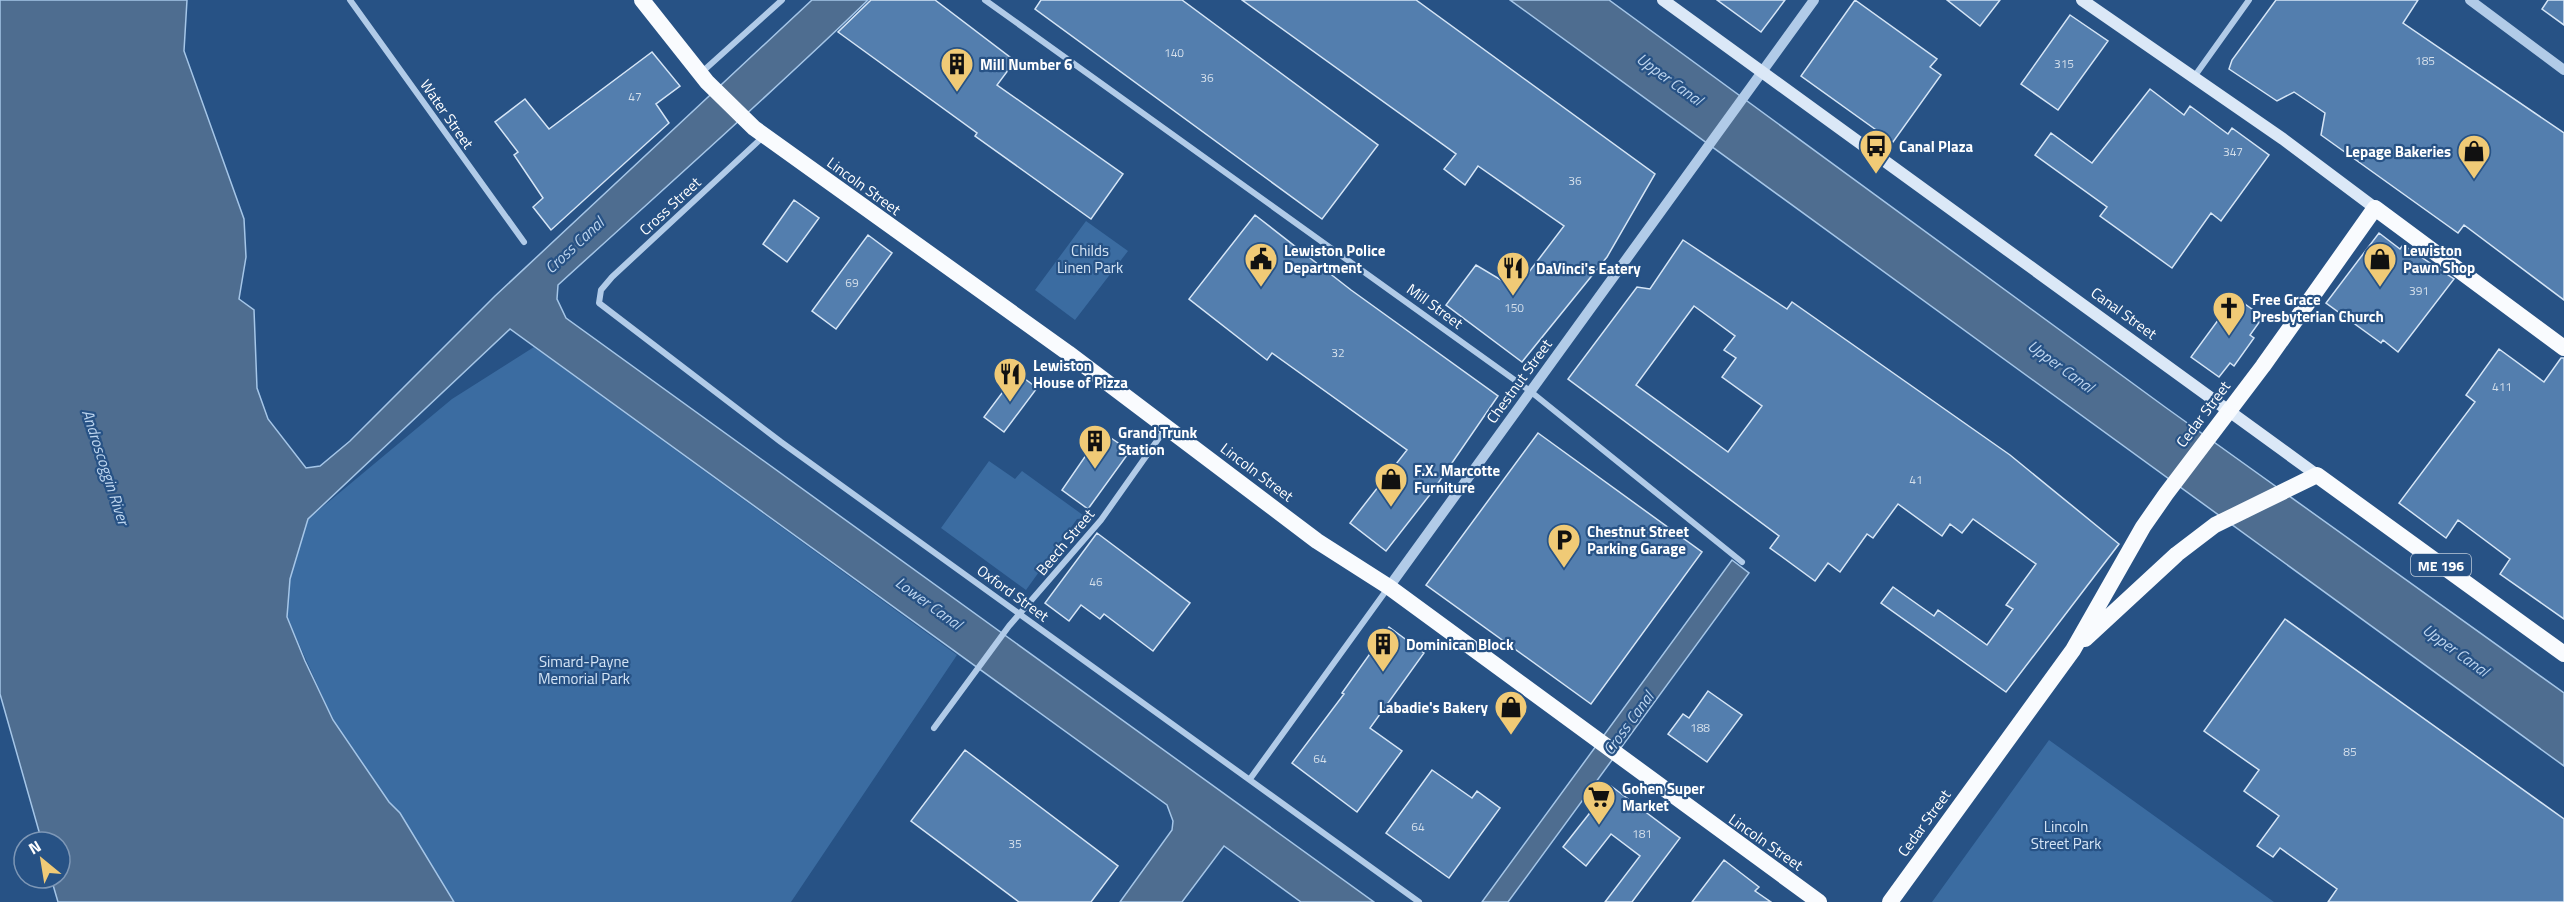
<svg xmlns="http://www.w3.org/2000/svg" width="2564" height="902" viewBox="0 0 2564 902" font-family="'Titillium Web',sans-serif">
<rect width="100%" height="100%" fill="#275285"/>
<path fill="#3b6ca1" d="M 1086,221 L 1128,251 L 1075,320 L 1035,290 Z
M 534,347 L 957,655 L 791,902 L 454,902 L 400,813 L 389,802 L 333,720 L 287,617 L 290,579 L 308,519 L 452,399 Z
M 989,461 L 1015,479 L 1022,471 L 1087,518 L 1077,519 L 1026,590 L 941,528 Z
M 2049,740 L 2274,902 L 1932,902 Z"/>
<path fill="#4e6d90" stroke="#a5c6e8" stroke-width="1.5" d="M 0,0 L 187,0 L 184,51 L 244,219 L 246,257 L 239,299 L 254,310 L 257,388 L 268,419 L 306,468 L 320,466 L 350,441 L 495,296 L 812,0 L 868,0 C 767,98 662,190 558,285 L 557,299 L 566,318 L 1374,902 L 1301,902 L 1224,846 L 1182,902 L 1120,902 L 1172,830 L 1173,821 L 1167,805 L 510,329 L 308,519 L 290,579 L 287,617 L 305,661 L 333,720 L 389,802 L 400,813 L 454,902 L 58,902 L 51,878 L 60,878 L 60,842 L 42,842 L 0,694 Z
M 1510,0 L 1609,0 L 2165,407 L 2564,693 L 2564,766 Z
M 1732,560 L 1749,573 L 1508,902 L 1482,902 Z"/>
<path fill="#537eae" stroke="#d5e5f6" stroke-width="1.5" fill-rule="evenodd" d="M 871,0 L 935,0 L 1015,61 L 997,85 L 1123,174 L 1091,219 L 975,136 L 977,133 L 838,32 Z
M 1041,0 L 1182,0 L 1378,145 L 1322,219 L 1035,9 Z
M 1242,0 L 1416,0 L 1655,174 L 1607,257 L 1522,362 L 1446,305 L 1476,265 L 1516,289 L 1564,226 L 1478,166 L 1465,185 L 1444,169 L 1456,154 Z
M 1717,0 L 1785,0 L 1761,32 Z
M 1855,0 L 1937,59 L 1930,67 L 1941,75 L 1893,142 L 1801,76 Z
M 1947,0 L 2000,0 L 1980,26 Z
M 2276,0 L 2418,0 L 2403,23 L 2564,133 L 2564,300 L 2464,225 L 2458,233 L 2321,135 L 2325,113 L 2294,92 L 2277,101 L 2229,69 L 2232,60 Z
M 2548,0 L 2564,0 L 2564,25 L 2542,9 Z
M 2070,15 L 2108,41 L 2058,110 L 2021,84 Z
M 652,52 L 680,86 L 656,104 L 669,123 L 551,230 L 533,207 L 543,198 L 514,155 L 518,152 L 495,122 L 525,99 L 549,129 Z
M 2150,89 L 2184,115 L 2190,106 L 2228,134 L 2232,128 L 2269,155 L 2221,221 L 2211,213 L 2172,268 L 2100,216 L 2107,207 L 2035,155 L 2051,133 L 2092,163 Z
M 794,200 L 819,218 L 787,262 L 763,244 Z
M 1255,215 L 1351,290 L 1498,396 L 1432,492 L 1386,551 L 1350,523 L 1407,450 L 1272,353 L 1267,360 L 1189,299 Z
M 2379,233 L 2400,249 L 2403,245 L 2454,279 L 2398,352 L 2383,340 L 2381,343 L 2326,303 Z
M 868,235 L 892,253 L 836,329 L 812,311 Z
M 1683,240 L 1787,309 L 1792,302 L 2010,455 L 2119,544 L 2006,692 L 1881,603 L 1893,587 L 1934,616 L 1938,610 L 1987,645 L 2013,609 L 2006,605 L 2036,564 L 1973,519 L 1962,533 L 1950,524 L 1942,536 L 1898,504 L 1873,538 L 1867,534 L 1840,572 L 1828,563 L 1815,581 L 1770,548 L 1779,536 L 1568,379 L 1637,287 L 1650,289 ZM 1694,306 L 1735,336 L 1724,350 L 1736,358 L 1722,377 L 1762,406 L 1728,452 L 1636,385 Z
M 2235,297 L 2263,317 L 2250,335 L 2254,338 L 2234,366 L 2230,363 L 2219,377 L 2191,357 Z
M 2499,349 L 2544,382 L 2561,358 L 2564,358 L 2564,619 L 2500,574 L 2510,559 L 2458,520 L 2446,538 L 2399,503 L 2475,402 L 2466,395 Z
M 1017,373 L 1037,388 L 1004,432 L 984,417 Z
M 1102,432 L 1130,451 L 1088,509 L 1062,490 Z
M 1538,433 L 1702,552 L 1591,704 L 1426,585 Z
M 1097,533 L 1190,603 L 1153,651 L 1104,614 L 1100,619 L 1081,605 L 1069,621 L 1045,603 Z
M 2285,619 L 2564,819 L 2564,902 L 2328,902 L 2337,889 L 2280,848 L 2273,857 L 2257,846 L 2279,816 L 2244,791 L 2259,770 L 2204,731 Z
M 1389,627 L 1424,653 L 1370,728 L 1402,751 L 1357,812 L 1292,763 L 1344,694 L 1342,693 Z
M 1708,691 L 1742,715 L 1707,762 L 1668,734 L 1683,714 L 1689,718 Z
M 965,750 L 1118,866 L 1091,902 L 1019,902 L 911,821 Z
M 1432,770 L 1472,798 L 1477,791 L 1500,808 L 1449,878 L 1386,833 Z
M 1611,786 L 1680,838 L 1632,902 L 1605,902 L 1640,856 L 1611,834 L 1586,866 L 1563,847 Z
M 1724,860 L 1759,887 L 1755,891 L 1771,902 L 1692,902 Z"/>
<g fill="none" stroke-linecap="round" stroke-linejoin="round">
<path stroke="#b1cbe8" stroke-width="6" d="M 350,0 L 524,242
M 985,0 L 1530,391 L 1742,562
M 702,72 L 782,0
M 2194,77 L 2249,0
M 764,136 L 612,277 L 601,290 L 599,303 L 781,442 L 1419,902
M 934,728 L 1009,626 L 1101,520 L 1166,428
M 1250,779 L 1388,588"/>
<path stroke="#b1cbe8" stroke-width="10" d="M 2470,0 L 2564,70
M 1389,587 L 1814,0"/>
<path stroke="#dbe8f7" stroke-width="12" d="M 1663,0 L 2317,475
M 2082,0 L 2283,139 L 2375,208"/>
<path stroke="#f9fbfe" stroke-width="16" d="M 642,0 L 707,82 L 754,128 L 1068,353 L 1317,541 L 1389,587 L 1819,902
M 2085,639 L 2177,554 L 2215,525 L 2317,475 L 2564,654
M 1890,902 L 2073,650 L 2143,527 L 2166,494 L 2263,366 L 2375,208 L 2564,348"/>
</g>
<defs>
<g id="building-pin" transform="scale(1.725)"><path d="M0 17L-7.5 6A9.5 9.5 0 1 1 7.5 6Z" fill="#f0ca76" stroke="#275285"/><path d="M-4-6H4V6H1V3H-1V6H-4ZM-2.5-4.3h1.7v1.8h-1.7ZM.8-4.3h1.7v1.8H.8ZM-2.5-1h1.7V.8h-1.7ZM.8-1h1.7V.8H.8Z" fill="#111"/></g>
<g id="bus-pin" transform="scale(1.725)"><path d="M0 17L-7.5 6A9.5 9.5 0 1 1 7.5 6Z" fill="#f0ca76" stroke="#275285"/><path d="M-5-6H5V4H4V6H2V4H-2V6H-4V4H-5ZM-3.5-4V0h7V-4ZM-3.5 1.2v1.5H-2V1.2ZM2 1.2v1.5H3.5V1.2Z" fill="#111"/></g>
<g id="shop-pin" transform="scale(1.725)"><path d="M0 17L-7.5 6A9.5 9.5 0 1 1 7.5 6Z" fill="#f0ca76" stroke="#275285"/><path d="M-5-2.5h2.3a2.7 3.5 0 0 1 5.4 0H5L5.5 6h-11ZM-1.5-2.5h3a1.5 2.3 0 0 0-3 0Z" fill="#111"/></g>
<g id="civic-pin" transform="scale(1.725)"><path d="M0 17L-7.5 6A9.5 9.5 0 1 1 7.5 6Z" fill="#f0ca76" stroke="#275285"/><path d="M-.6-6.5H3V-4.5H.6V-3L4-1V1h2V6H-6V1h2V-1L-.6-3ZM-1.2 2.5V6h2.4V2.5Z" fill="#111"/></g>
<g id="restaurant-pin" transform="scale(1.725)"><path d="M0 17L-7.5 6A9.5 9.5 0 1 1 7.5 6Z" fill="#f0ca76" stroke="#275285"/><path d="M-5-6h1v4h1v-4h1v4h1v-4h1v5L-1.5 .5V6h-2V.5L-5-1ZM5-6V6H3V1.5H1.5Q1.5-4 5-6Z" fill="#111"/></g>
<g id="church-pin" transform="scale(1.725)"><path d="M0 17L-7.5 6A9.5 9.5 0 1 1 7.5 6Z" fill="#f0ca76" stroke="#275285"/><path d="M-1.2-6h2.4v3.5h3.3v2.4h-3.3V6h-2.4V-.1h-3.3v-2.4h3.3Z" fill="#111"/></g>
<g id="parking-pin" transform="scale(1.725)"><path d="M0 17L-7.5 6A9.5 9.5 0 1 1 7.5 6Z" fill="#f0ca76" stroke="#275285"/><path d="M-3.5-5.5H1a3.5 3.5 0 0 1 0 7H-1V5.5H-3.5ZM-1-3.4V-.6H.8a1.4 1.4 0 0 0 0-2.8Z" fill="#111"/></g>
<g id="supermarket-pin" transform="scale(1.725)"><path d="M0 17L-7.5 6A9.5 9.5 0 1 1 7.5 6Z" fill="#f0ca76" stroke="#275285"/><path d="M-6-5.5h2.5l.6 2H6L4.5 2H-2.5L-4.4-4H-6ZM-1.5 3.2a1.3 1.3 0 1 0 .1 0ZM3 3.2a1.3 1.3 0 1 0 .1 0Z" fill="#111"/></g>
</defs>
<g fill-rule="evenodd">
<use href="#building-pin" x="957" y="64"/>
<use href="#bus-pin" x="1876" y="146"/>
<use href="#shop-pin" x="2474" y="151"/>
<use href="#civic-pin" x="1261" y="259"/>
<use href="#shop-pin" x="2380" y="259"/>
<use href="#restaurant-pin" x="1513" y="268"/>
<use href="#church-pin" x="2229" y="308"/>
<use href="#restaurant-pin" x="1010" y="374"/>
<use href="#building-pin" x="1095" y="441"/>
<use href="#shop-pin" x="1391" y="479"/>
<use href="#parking-pin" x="1564" y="540"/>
<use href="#building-pin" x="1383" y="644"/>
<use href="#shop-pin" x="1511" y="707"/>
<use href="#supermarket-pin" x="1599" y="797"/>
</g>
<g text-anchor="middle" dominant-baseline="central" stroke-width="4.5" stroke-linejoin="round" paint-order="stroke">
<g font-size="12" fill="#d4dfeb">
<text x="1174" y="52">140</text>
<text x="2425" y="60">185</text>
<text x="2064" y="63">315</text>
<text x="1207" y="77">36</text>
<text x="635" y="96">47</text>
<text x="2233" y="151">347</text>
<text x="1575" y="180">36</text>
<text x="852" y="282">69</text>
<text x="2419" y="290">391</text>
<text x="1514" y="307">150</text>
<text x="1338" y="352">32</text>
<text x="2502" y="386">411</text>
<text x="1916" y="479">41</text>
<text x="1096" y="581">46</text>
<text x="1700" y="727">188</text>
<text x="2350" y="751">85</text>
<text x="1320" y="758">64</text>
<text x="1418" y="826">64</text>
<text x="1642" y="833">181</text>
<text x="1015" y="843">35</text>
</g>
<rect fill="#275285" stroke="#becbda" stroke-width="1.5" x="2411" y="554" width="60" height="22" rx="4.5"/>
<g font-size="14" font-weight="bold" fill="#fff">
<text x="2441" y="565">ME 196</text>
</g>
<g font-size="15" font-weight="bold" fill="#fff" stroke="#275285" text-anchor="start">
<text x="980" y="64">Mill Number 6</text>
<text x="1899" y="146">Canal Plaza</text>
<text x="2451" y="151" text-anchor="end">Lepage Bakeries</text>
<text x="1284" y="250">Lewiston Police<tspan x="1284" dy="17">Department</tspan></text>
<text x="2403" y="250">Lewiston<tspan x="2403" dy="17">Pawn Shop</tspan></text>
<text x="1536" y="268">DaVinci's Eatery</text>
<text x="2252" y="299">Free Grace<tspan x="2252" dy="17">Presbyterian Church</tspan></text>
<text x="1033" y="365">Lewiston<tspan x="1033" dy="17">House of Pizza</tspan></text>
<text x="1118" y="432">Grand Trunk<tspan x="1118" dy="17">Station</tspan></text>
<text x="1414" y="470">F.X. Marcotte<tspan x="1414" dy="17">Furniture</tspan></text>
<text x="1587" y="531">Chestnut Street<tspan x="1587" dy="17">Parking Garage</tspan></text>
<text x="1406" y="644">Dominican Block</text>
<text x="1488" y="707" text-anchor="end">Labadie's Bakery</text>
<text x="1622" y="788">Gohen Super<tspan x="1622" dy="17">Market</tspan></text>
</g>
<g font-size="15" fill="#fff" stroke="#275285">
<text transform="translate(447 114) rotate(55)">Water Street</text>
<text transform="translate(864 186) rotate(36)">Lincoln Street</text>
<text transform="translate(670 206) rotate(-43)">Cross Street</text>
<text transform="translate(1435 306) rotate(36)">Mill Street</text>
<text transform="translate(2124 313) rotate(36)">Canal Street</text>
<text transform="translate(1519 381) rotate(-54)">Chestnut Street</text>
<text transform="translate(2203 414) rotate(-53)">Cedar Street</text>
<text transform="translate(1257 472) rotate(37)">Lincoln Street</text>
<text transform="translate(1065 542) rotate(-50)">Beech Street</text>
<text transform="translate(1013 593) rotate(36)">Oxford Street</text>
<text transform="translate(1924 823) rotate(-54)">Cedar Street</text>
<text transform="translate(1766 842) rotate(35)">Lincoln Street</text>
</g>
<g font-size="15" fill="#d5e5f6" stroke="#275285">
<text x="1090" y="250">Childs<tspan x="1090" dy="17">Linen Park</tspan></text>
<text x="584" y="661">Simard-Payne<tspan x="584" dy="17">Memorial Park</tspan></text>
<text x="2066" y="826">Lincoln<tspan x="2066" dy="17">Street Park</tspan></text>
</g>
<g font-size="16" font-style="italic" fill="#bdd5ef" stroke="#275285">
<text transform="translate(1670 79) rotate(36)">Upper Canal</text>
<text transform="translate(574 245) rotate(-43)">Cross Canal</text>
<text transform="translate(2061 366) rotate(36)">Upper Canal</text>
<text transform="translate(106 467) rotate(72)">Androscoggin River</text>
<text transform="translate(929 603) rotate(36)">Lower Canal</text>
<text transform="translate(2456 650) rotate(36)">Upper Canal</text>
<text transform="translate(1628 723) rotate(-54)">Cross Canal</text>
</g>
</g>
<g transform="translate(42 860) rotate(330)"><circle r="28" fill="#275285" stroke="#7d97b6" stroke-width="1.5"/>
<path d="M0-4.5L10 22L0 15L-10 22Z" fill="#f0ca76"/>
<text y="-9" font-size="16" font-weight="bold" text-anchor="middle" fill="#ffffff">N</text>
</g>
</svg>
